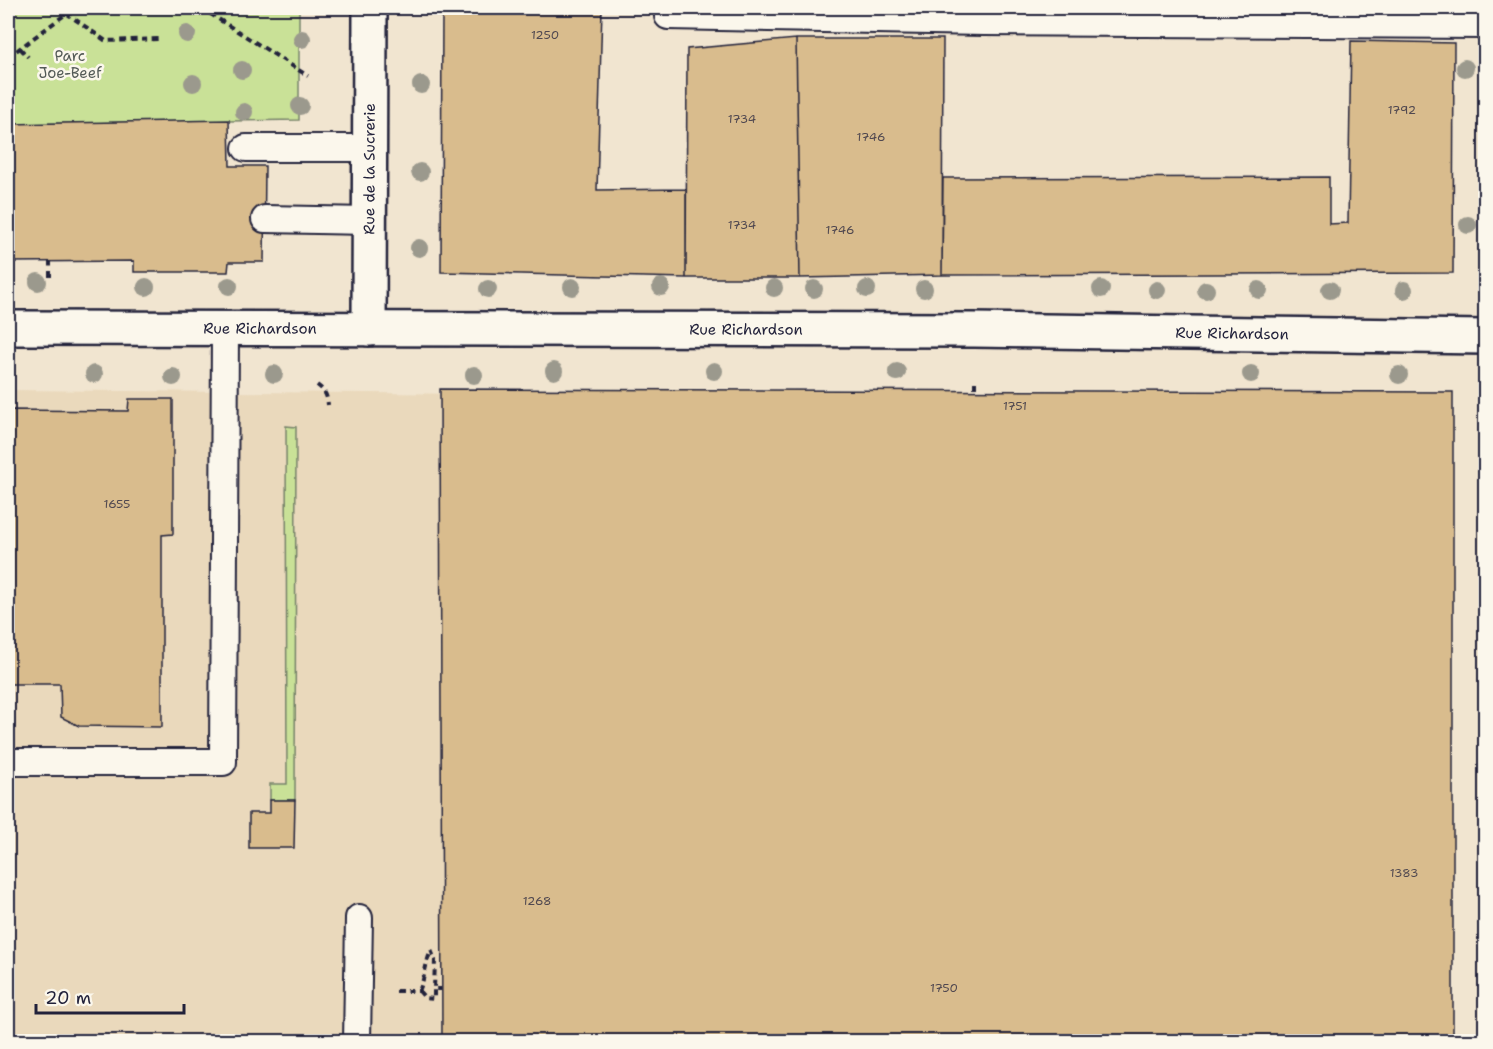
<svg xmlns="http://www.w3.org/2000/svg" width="1493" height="1049" viewBox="0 0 1493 1049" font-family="'Shantell Sans',sans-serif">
<rect width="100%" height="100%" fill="#f1e5d0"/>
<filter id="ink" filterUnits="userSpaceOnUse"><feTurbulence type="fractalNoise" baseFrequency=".0167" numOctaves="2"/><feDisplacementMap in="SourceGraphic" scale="12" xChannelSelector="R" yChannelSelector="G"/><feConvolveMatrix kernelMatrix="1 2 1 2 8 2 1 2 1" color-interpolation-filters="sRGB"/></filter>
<g filter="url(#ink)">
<path fill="#ead9bc" d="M 8,390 L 1447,402 L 1443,1041 L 8,1042 Z"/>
<path fill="#c9e197" stroke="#768269" stroke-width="1.5" d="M 8,8 L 299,8 L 299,120 L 8,124 Z
M 286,426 L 296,427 L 295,800 L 270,800 L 270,784 L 287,784 Z"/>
<path fill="#d9bc8d" stroke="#22223b" stroke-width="1.5" d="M 442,8 L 602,8 L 597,190 L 686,189 L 686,278 L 441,272 Z
M 1075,8 L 1138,8 L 1138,12 L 1075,10 Z
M 796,39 L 943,39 L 942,275 L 800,278 Z
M 796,39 L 800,278 L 686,278 L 687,49 Z
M 1351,41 L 1454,43 L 1453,273 L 942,275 L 943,178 L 1329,177 L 1329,224 L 1348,223 Z
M 229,120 L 230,166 L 265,166 L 264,262 L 229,262 L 228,272 L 134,272 L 134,261 L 8,262 L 8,124 Z
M 440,389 L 1453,392 L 1453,1042 L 442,1042 Z
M 129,399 L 173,399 L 173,534 L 162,535 L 162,727 L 79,726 L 61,717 L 60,684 L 8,684 L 8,410 L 128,411 Z
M 270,800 L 295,800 L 294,848 L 249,848 L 249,813 L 270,813 Z"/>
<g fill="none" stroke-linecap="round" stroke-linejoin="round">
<g stroke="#22223b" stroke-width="30">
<path id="service" d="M 668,8 L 668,16 L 984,22 L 1486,25
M 246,148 L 369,148
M 265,219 L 369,221
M 8,762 L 223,762 L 225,328
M 357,1042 L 359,918"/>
</g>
<g stroke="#22223b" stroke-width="38">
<g id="minor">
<path id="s1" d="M 8,328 L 974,330 L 1486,337"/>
<path id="s2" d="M 369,329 L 370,8"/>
</g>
</g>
<path stroke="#22223b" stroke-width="4" stroke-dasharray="6 4.5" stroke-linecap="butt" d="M 201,8 L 308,76
M 66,13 L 106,41 L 159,39
M 20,48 L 28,57
M 8,57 L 74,8
M 50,277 L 50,262
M 975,382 L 975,391
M 317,385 C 325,391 327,395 328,405
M 431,950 L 435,960 L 434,989 L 441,989
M 396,991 L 419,991
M 419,991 C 425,978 425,964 431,951
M 419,991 L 425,998 L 434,999 L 434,989"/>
<use href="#service" stroke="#fbf7ec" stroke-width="26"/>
<use href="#minor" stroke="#fbf7ec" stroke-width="33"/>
</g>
<g fill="#9b998d">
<circle cx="187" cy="34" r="9"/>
<circle cx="302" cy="39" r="9"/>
<circle cx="1465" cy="68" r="9"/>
<circle cx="242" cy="70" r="9"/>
<circle cx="193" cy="83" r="9"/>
<circle cx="421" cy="85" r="9"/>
<circle cx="300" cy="106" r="9"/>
<circle cx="244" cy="112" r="9"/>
<circle cx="420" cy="172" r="9"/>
<circle cx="1468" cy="225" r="9"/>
<circle cx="419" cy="248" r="9"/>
<circle cx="38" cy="282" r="9"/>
<circle cx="229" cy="286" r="9"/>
<circle cx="146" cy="287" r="9"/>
<circle cx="572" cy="287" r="9"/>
<circle cx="661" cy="287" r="9"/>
<circle cx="774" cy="288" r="9"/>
<circle cx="488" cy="289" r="9"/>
<circle cx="814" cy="289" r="9"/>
<circle cx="867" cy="289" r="9"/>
<circle cx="924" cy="289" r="9"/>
<circle cx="1101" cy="289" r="9"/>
<circle cx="1157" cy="290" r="9"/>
<circle cx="1206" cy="290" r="9"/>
<circle cx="1259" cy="290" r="9"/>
<circle cx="1330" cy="290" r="9"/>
<circle cx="1404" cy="290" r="9"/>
<circle cx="554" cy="371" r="9"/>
<circle cx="714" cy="371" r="9"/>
<circle cx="897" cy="372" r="9"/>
<circle cx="94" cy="374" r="9"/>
<circle cx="274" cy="374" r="9"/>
<circle cx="1251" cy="374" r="9"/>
<circle cx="474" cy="375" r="9"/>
<circle cx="1399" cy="375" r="9"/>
<circle cx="173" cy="377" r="9"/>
</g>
</g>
<g text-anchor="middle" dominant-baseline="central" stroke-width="5" stroke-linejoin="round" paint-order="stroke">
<g font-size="12" fill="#504850">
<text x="545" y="35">1250</text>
<text x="1402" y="110">1792</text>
<text x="742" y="119">1734</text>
<text x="871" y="137">1746</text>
<text x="742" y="225">1734</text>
<text x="840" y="230">1746</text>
<text x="1015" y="406">1751</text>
<text x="117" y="504">1655</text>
<text x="1404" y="873">1383</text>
<text x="537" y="901">1268</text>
<text x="944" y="988">1750</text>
</g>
<g font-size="15" fill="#545b57" stroke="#fbf7ec">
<text x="70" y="56">Parc<tspan x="70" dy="17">Joe-Beef</tspan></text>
</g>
<g font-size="15" fill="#22223b" stroke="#fbf7ec">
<text stroke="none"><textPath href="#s2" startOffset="160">Rue de la Sucrerie</textPath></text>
<text stroke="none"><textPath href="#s1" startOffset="252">Rue Richardson</textPath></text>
<text stroke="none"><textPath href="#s1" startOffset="738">Rue Richardson</textPath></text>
<text stroke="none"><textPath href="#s1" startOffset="1224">Rue Richardson</textPath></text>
</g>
</g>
<rect width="1493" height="1049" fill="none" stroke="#fbf7ec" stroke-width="30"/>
<rect x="15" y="15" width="1463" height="1019" fill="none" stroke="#22223b" stroke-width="2" filter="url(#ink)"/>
<path d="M36 1004v9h148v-9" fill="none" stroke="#22223b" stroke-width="3"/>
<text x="45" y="1004" font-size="18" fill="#22223b" stroke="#fbf7ec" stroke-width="4.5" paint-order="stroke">20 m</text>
</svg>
